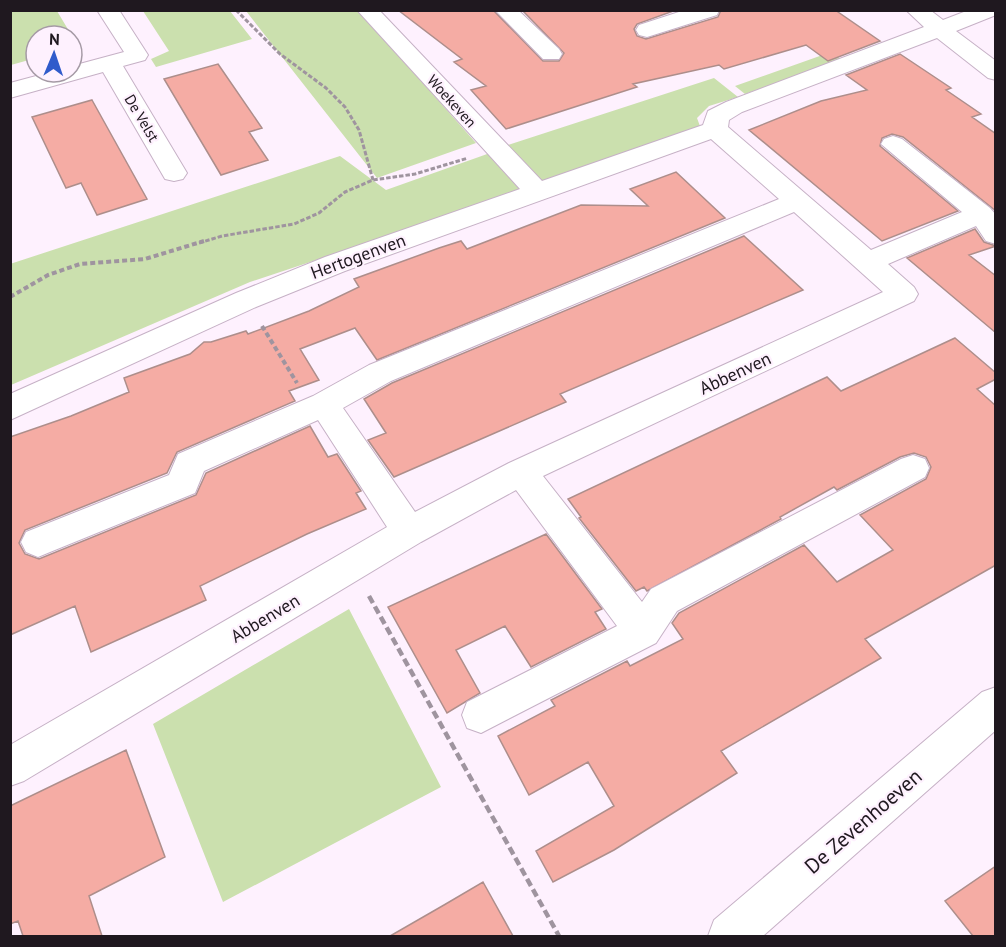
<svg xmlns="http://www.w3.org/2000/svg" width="1006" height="947" viewBox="0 0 1006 947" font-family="'PT Sans',sans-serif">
<rect width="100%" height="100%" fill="#fef1fe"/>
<path fill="#cbe0ae" d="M 11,10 L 57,11 L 72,36 L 36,36 L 36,58 L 11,65 Z
M 143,11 L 230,11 L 252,39 L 156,67 L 151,59 L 169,51 Z
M 246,11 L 359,11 L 476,143 L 377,178 Z
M 831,52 L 842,60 L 745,94 L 735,86 Z
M 714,78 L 738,97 L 709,106 L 697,118 L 701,129 L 541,186 L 505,146 Z
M 490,153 L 524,191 L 250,282 L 11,385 L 10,264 L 340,156 L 386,190 Z
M 349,609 L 441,787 L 223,902 L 153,724 Z"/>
<path fill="#f5aca4" stroke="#ad8e8b" stroke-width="1.5" d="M 398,10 L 493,10 L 543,61 L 559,61 L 564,53 L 522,10 L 676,10 L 637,24 L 634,29 L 637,36 L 646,39 L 718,17 L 721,10 L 835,10 L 880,41 L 828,61 L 806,45 L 724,69 L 719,65 L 633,84 L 637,87 L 506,129 L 471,90 L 486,86 L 454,62 L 462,59 Z
M 900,54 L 951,88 L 946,90 L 981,114 L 972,117 L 996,134 L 996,211 L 903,137 L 892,134 L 882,138 L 880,146 L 958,211 L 882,241 L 749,130 L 821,101 L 867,90 L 846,75 Z
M 218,64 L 262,128 L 249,132 L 268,160 L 221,175 L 164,79 Z
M 92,100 L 147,199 L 97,215 L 81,183 L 66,188 L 32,117 Z
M 676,172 L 725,218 L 377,360 L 355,328 L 300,349 L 319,380 L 289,391 L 295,401 L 177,452 L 167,473 L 25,530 L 19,543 L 25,554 L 39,559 L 196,495 L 206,473 L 310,426 L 328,457 L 337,454 L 361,491 L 356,493 L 366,509 L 307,534 L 200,586 L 206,600 L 91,652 L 75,606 L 10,635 L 10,437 L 71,416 L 129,392 L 124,378 L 190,354 L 204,342 L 211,342 L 246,331 L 248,334 L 309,311 L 359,287 L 354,279 L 439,248 L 461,241 L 467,249 L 581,205 L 648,206 L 630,189 Z
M 975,229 L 984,242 L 996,246 L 969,255 L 996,276 L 996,333 L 907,258 Z
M 744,236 L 803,290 L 560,394 L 566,402 L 394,477 L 368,440 L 386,433 L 364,399 L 392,383 Z
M 955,338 L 996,373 L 996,379 L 977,389 L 996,406 L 996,565 L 865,639 L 881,658 L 721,751 L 737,773 L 614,850 L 553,882 L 536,851 L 614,806 L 588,762 L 529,795 L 498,736 L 555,706 L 551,700 L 627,661 L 630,666 L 683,639 L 672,623 L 679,613 L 804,545 L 837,582 L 893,550 L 860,515 L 926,479 L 931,467 L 926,457 L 914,453 L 900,457 L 837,490 L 834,487 L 780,517 L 781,519 L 647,591 L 644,587 L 636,591 L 579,518 L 581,517 L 568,499 L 827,377 L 841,391 Z
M 546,534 L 602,609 L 595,612 L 606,629 L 531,667 L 505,626 L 456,650 L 480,693 L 447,713 L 388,607 Z
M 126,750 L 165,857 L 89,896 L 102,936 L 23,936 L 18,921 L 10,924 L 10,806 Z
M 996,866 L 996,936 L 973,936 L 945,901 Z
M 483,882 L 513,936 L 390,936 L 444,905 Z"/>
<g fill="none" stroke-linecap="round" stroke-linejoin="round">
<g stroke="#c6b1c6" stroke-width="2">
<path id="minor" d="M 97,10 L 119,10 L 148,55 L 145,60 L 123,66 L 187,173 L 183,179 L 174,181 L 165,179 L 103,72 L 10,98 L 10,83 L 51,72 L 72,72 L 72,66 L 124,52 Z
M 357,10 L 379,10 L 542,181 L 703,125 L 708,111 L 726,102 L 924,27 L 906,10 L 930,10 L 943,20 L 969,10 L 996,10 L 996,15 L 956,31 L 996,61 L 996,80 L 988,78 L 937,38 L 742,112 L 729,120 L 728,127 L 871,250 L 962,212 L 881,144 L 884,139 L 893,136 L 902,139 L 990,208 L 996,215 L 996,244 L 986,241 L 976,226 L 888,264 L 914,287 L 918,294 L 914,301 L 543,476 L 642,602 L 651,589 L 901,459 L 913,455 L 925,459 L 929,468 L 925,477 L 677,611 L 656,643 L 481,733 L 467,728 L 462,715 L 467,702 L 617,626 L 516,490 L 421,542 L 24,781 L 10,786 L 10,745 L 387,527 L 318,420 L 204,471 L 195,493 L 50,552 L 38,557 L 26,552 L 21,542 L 26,532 L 169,475 L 178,454 L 313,396 L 369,365 L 779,199 L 711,139 L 345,271 L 256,307 L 10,420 L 10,394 L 236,293 L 325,257 L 520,189 ZM 794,212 L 883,292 L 509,463 L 415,512 L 343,408 L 391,381 Z
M 495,10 L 518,10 L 559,49 L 562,54 L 559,59 L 543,59 Z
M 685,10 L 719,10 L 717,15 L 647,37 L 639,35 L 636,30 L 639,25 Z
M 996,687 L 996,730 L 763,936 L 708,936 L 714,920 L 982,692 Z"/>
</g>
<path stroke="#9f949f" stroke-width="3" stroke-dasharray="4.5 2" stroke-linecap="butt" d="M 236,10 L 280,54 L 326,88 L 345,107 L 359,130 L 373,180
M 199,243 L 222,236 L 294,224 L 319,213 L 345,192 L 373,180 L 415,174 L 468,158"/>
<path stroke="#9f949f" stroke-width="4" stroke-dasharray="5 3" stroke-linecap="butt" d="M 10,297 L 48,275 L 80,264 L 145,259 L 204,241
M 262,326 L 297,383"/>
<path stroke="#9f949f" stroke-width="4.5" stroke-dasharray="8 4" stroke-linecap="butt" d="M 369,596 L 559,936"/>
<use href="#minor" fill="#fff" fill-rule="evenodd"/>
</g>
<g text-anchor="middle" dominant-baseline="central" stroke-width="4.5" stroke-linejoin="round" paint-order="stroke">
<g font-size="15" fill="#1f181f" stroke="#fef1fe">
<text transform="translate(452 101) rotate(48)">Woekeven</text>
<text transform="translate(142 118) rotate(59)">De Velst</text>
</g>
<g font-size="18" fill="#1f181f" stroke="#fef1fe">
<text transform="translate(358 256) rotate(-20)">Hertogenven</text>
<text transform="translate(735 373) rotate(-25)">Abbenven</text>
<text transform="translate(265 618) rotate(-31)">Abbenven</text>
</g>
<g font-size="21" fill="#1f181f" stroke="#fef1fe">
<text transform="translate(863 821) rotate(-41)">De Zevenhoeven</text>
</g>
</g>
<rect width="1006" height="947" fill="none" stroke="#1f181f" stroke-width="24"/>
<g transform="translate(54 54) rotate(2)"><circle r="28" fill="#fef1fe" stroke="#a59aa5" stroke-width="1.5"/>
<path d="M0-4.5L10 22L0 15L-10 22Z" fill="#305bcb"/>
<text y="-9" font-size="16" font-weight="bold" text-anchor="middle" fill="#1f181f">N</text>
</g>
</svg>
